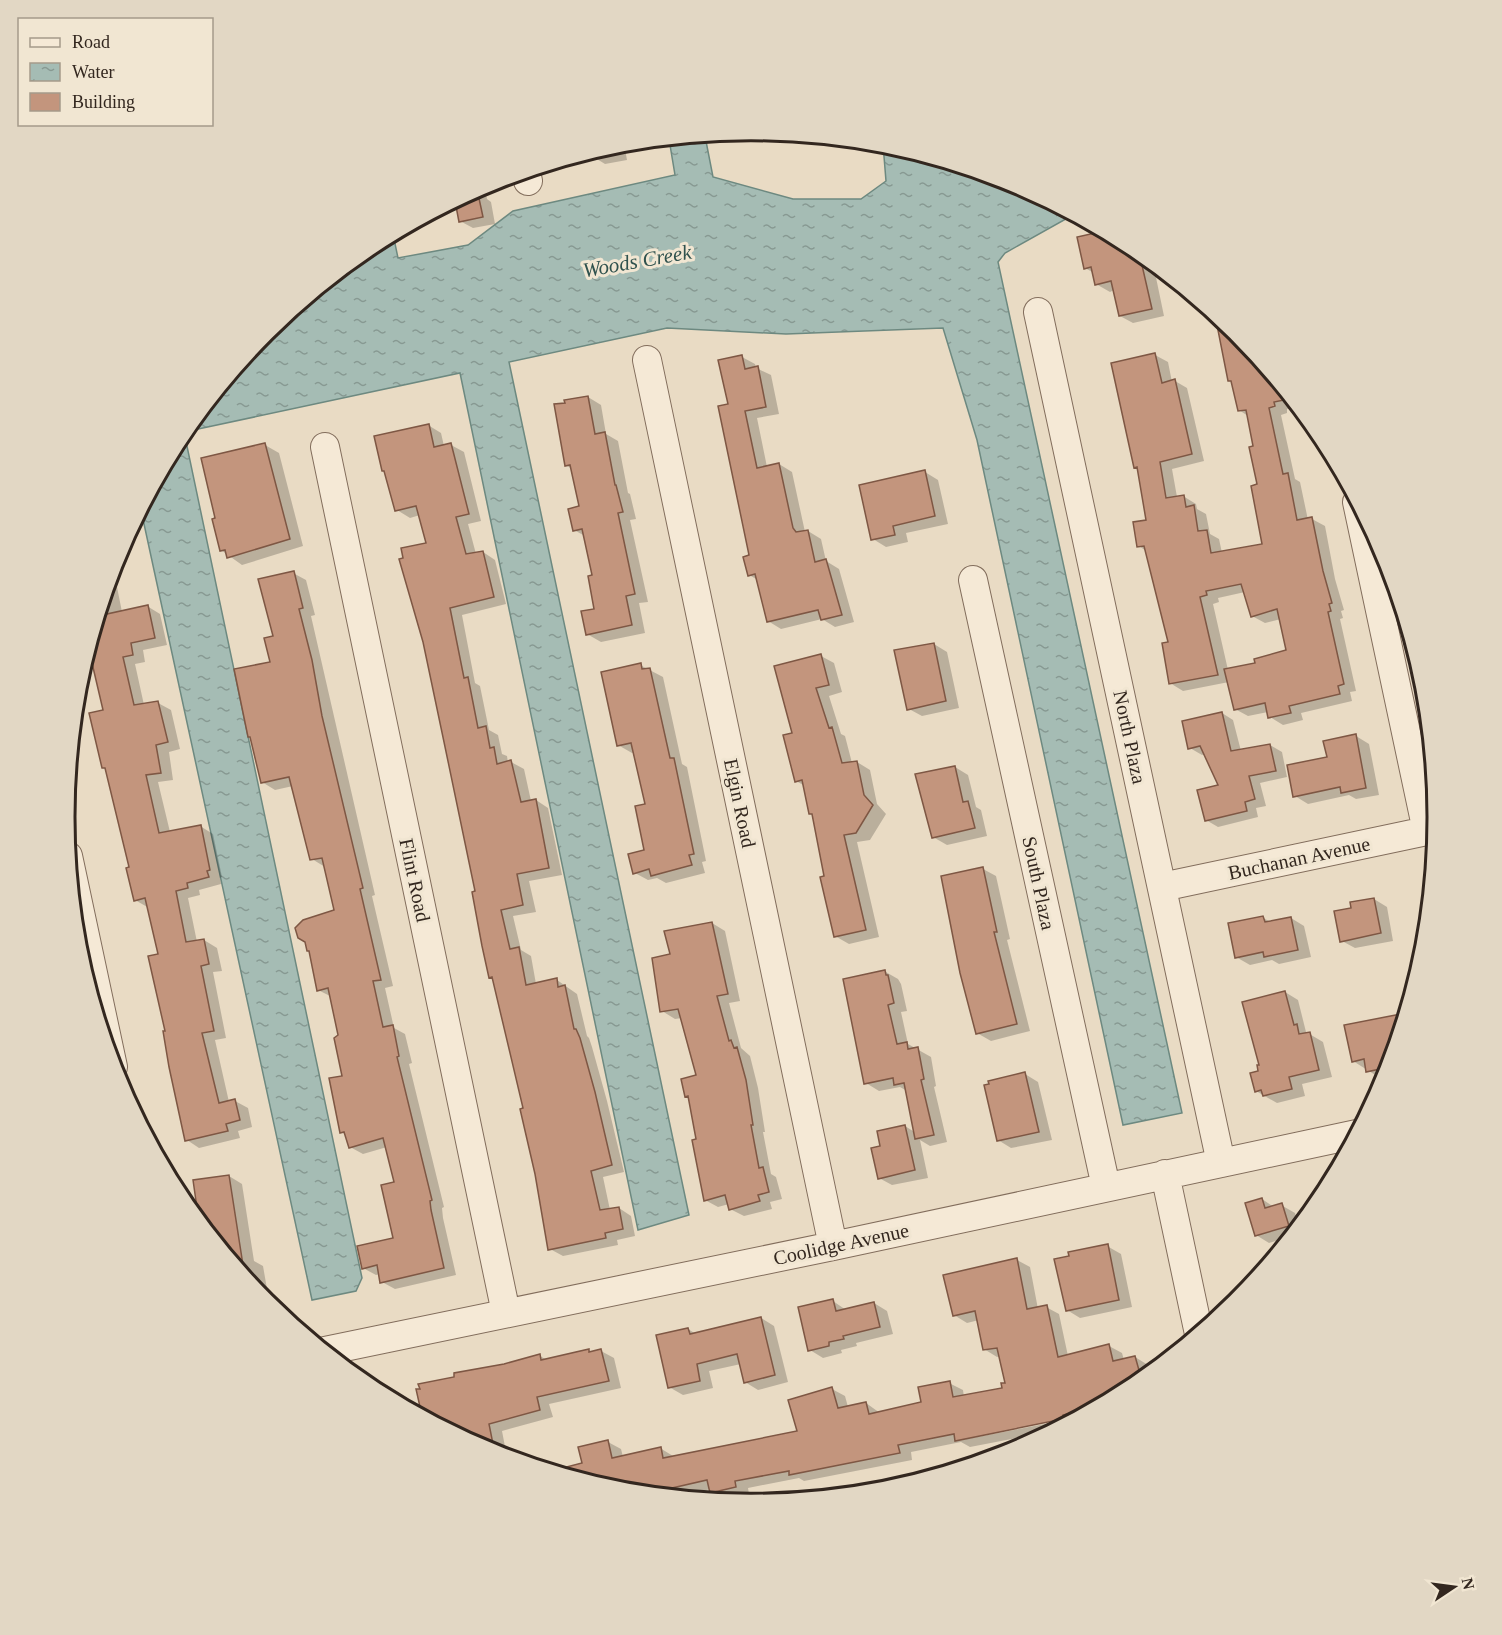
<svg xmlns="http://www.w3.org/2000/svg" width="1502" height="1635" viewBox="0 0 1502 1635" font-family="Georgia,serif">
<defs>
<pattern id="water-ripples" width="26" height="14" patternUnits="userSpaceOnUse" patternTransform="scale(1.5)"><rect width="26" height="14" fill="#a5bcb4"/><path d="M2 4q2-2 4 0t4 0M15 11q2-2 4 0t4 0" fill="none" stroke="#879992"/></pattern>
</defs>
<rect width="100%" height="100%" fill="#e9dbc4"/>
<path fill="url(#water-ripples)" stroke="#6d8980" stroke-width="1.5" d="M 705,136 L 713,177 L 793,199 L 861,199 L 886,181 L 883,144 L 1014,183 L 1073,215 L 1005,253 L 998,262 L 1182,1113 L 1123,1125 L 977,440 L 943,328 L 786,334 L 667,328 L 509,362 L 689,1215 L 638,1230 L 460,373 L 184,432 L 362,1278 L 356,1291 L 312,1300 L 141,510 L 180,436 L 266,332 L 370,247 L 393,234 L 398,258 L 468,245 L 513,211 L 675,175 L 669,139 Z"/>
<path fill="#0003" fill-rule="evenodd" d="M 653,141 L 654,144 L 625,149 L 627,160 L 605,164 L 592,156 L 591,152 L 617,144 Z
M 484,186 L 487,199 L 491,202 L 495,224 L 473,228 L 460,221 L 455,201 Z
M 1106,232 L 1133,247 L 1153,263 L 1164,316 L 1133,323 L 1120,316 L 1114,290 L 1110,292 L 1096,284 L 1094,273 L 1085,268 Z
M 1215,315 L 1237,332 L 1296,404 L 1296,407 L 1287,409 L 1287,413 L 1281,415 L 1295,479 L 1300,482 L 1308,520 L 1312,519 L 1325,526 L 1335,579 L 1344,610 L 1341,611 L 1343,618 L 1340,619 L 1356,691 L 1350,692 L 1352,701 L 1301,713 L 1303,720 L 1283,725 L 1270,717 L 1268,712 L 1248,716 L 1235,709 L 1229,682 L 1183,691 L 1170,683 L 1170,643 L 1146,551 L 1139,546 L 1147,521 L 1139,469 L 1135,467 L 1155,355 L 1168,362 L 1172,382 L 1175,381 L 1187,388 L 1204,461 L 1172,469 L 1177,497 L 1183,496 L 1196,504 L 1197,509 L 1206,514 L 1210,534 L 1219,539 L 1222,553 L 1264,545 L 1255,447 L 1248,416 L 1239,410 L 1233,383 L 1229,380 ZM 1245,592 L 1252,616 L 1265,623 L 1281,619 L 1288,651 L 1257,664 L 1228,670 L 1213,604 L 1219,602 L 1218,598 Z
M 742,357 L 755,364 L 756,368 L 771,375 L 779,414 L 757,418 L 767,467 L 779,464 L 792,472 L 805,532 L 808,531 L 821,539 L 826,561 L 839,569 L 854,622 L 835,627 L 822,619 L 781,629 L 768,621 L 758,580 L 749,575 L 751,556 L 730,405 Z
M 588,397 L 601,405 L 606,434 L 618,441 L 628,493 L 630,494 L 636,519 L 630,520 L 648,602 L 639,603 L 645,633 L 601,642 L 587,634 L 596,610 L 594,576 L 585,536 L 574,530 L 581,507 L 572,469 L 566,465 Z
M 428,425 L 441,433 L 444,446 L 451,445 L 464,452 L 481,521 L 468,524 L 476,554 L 483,552 L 495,560 L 506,604 L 462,615 L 475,683 L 480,686 L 489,730 L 498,735 L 502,754 L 507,756 L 508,763 L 511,762 L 524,769 L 531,801 L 536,800 L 548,808 L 562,875 L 529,881 L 536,912 L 513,916 L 521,950 L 531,956 L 536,984 L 557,980 L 577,994 L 587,1036 L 589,1038 L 592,1047 L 607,1101 L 624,1172 L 603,1177 L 610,1210 L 619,1208 L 631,1216 L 635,1236 L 617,1240 L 618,1245 L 563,1256 L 550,1249 L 525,1110 L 494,979 L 490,977 L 428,544 L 420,515 L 410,518 L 397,510 Z
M 265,445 L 279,453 L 303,546 L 242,565 L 221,550 Z
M 925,472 L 938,480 L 948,524 L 906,533 L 908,542 L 886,547 L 873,539 Z
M 140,511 L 142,519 L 135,521 Z
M 115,561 L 117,571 L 114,572 L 122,612 L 147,606 L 160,614 L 167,645 L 143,650 L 145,662 L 135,664 L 144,705 L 158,703 L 171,710 L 180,749 L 169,752 L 173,780 L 158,782 L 170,832 L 200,826 L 213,834 L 222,877 L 220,878 L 221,884 L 199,890 L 200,895 L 188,898 L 197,942 L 204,940 L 217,948 L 222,971 L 213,972 L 226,1038 L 215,1040 L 229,1102 L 235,1101 L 248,1108 L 252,1127 L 238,1131 L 240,1138 L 199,1148 L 187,1140 L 167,1032 L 159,955 L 149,908 L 135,900 L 131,868 L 107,770 L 103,767 L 105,711 L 95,666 L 90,663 L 88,651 Z
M 293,573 L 306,580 L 315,615 L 311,616 L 375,895 L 372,896 L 393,986 L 385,988 L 394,1028 L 405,1034 L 412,1063 L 409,1064 L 444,1207 L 442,1208 L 443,1218 L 456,1275 L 395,1289 L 382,1282 L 380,1274 L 376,1275 L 363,1268 L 395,1239 L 395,1183 L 387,1147 L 363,1154 L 350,1147 L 347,1135 L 341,1132 L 344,1077 L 340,1036 L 332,997 L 318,990 L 335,911 L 325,867 L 312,859 L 293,786 L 275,790 L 262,782 L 274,637 Z
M 934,644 L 947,652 L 959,708 L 922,716 L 909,709 Z
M 821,656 L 834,663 L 842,692 L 829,696 L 841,734 L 845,736 L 852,763 L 857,762 L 870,770 L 877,804 L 886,814 L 870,840 L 857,842 L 879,937 L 849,944 L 835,936 L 814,815 L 811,813 L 805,786 L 796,781 L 794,734 Z
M 640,665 L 663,677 L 682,764 L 687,767 L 706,861 L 702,862 L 705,873 L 666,883 L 657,878 L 648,880 L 635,873 L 646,851 L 647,805 L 635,752 L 632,753 L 618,745 Z
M 1222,713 L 1233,720 L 1241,751 L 1270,745 L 1282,752 L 1287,777 L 1260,783 L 1266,806 L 1256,808 L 1258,817 L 1218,827 L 1206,820 L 1220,786 L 1205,754 L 1202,755 L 1190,748 Z
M 1356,736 L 1369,744 L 1379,795 L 1356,799 L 1349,795 L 1308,804 L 1295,796 L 1328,758 Z
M 955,767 L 968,775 L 976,807 L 981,810 L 987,836 L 947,845 L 933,837 Z
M 983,869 L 996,876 L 1010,939 L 1007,940 L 1030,1031 L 991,1041 L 977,1033 Z
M 1430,883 L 1431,883 L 1428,915 L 1422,887 L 1431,885 Z
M 1374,899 L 1387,907 L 1393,941 L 1355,948 L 1342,941 Z
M 1263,918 L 1271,922 L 1291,918 L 1304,926 L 1311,957 L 1279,964 L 1272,960 L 1250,965 L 1236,957 Z
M 712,923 L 725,931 L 740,1001 L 729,1003 L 741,1048 L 750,1056 L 758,1088 L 765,1132 L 763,1132 L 771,1174 L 776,1177 L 782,1199 L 770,1202 L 772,1209 L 744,1216 L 730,1209 L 729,1204 L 718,1207 L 705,1200 L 698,1141 L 690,1098 L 687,1096 L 697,1076 L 682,1018 L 675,1019 L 662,1011 L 672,955 Z
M 884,971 L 898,979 L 901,984 L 907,1011 L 901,1012 L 908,1044 L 931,1057 L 936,1086 L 934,1087 L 947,1142 L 930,1146 L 920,1140 L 928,1178 L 892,1185 L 879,1178 L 881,1147 L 905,1126 L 916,1133 L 907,1091 L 900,1087 L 879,1091 L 866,1083 Z
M 1285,992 L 1298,1000 L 1306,1032 L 1323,1042 L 1332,1077 L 1302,1084 L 1305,1096 L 1277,1103 L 1256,1091 L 1261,1066 Z
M 1405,1015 L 1386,1077 L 1380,1078 L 1353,1061 Z
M 1025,1074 L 1038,1082 L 1052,1140 L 1011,1148 L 998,1140 Z
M 229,1176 L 242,1184 L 254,1261 L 263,1266 L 270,1306 L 201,1225 Z
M 1262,1199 L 1274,1207 L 1281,1205 L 1295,1213 L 1299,1227 L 1291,1236 L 1269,1243 L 1256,1235 Z
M 1107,1246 L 1121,1254 L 1132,1307 L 1080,1318 L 1067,1310 L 1071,1257 Z
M 1017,1260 L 1030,1267 L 1038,1309 L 1046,1307 L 1059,1314 L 1068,1356 L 1109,1346 L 1122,1353 L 1124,1360 L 1135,1357 L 1148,1365 L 1150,1374 L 1132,1388 L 1053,1431 L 970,1447 L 961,1442 L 911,1452 L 912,1460 L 804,1481 L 799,1478 L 748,1488 L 749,1494 L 724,1499 L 711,1492 L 711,1489 L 676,1497 L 617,1491 L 584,1464 L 608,1442 L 621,1449 L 623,1457 L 660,1448 L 673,1456 L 799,1432 L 832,1389 L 845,1396 L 848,1407 L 866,1403 L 880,1413 L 922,1403 L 949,1383 L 963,1390 L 964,1397 L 1004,1389 L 1006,1384 L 1000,1356 L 997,1357 L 984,1349 L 979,1320 L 967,1323 L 954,1315 ZM 1071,1416 L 1071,1419 L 956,1441 L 956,1439 Z
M 833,1301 L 846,1310 L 874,1303 L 887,1311 L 893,1334 L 856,1343 L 857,1346 L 841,1350 L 842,1353 L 823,1358 L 810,1350 Z
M 761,1318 L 774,1326 L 788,1382 L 758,1390 L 745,1382 L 741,1364 L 709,1371 L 713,1388 L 683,1395 L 669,1387 L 688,1329 L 696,1334 Z
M 589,1350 L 592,1353 L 601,1351 L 614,1358 L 621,1388 L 549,1404 L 553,1417 L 502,1431 L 507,1457 L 488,1452 L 423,1417 L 418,1391 L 540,1356 L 547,1360 Z"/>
<path fill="#c3957d" stroke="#7e5744" stroke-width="1.5" d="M 477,189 L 483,217 L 459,222 L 455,201 Z
M 1104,231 L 1139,252 L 1152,309 L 1119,316 L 1111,281 L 1095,285 L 1091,267 L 1084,269 L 1077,237 Z
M 1215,315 L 1237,333 L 1281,386 L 1284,400 L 1274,402 L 1275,406 L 1269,408 L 1283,474 L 1288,473 L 1297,520 L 1312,517 L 1323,571 L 1332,603 L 1329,604 L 1331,611 L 1328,612 L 1344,684 L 1338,686 L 1340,694 L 1289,706 L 1291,713 L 1268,718 L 1265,703 L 1234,710 L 1224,669 L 1255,663 L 1254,659 L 1286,650 L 1277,609 L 1251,617 L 1241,584 L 1206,591 L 1207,595 L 1200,597 L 1218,675 L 1169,684 L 1162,643 L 1168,642 L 1144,546 L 1137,547 L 1133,522 L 1146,520 L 1137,467 L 1134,468 L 1111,363 L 1155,353 L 1162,383 L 1175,379 L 1192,454 L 1160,462 L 1166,498 L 1184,495 L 1186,507 L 1194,505 L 1198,531 L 1207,530 L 1211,553 L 1262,544 L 1251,486 L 1257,484 L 1249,447 L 1253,446 L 1246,410 L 1238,411 L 1231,381 L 1228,381 Z
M 742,355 L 745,369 L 758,366 L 766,407 L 745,411 L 757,468 L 779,463 L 793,528 L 796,532 L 808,530 L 815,562 L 826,559 L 842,615 L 821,620 L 818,610 L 767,622 L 755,574 L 748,576 L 743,557 L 749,555 L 718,406 L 728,404 L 718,360 Z
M 588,396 L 595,434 L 605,432 L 615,485 L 616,485 L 623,512 L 618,513 L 635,594 L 626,596 L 632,625 L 586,635 L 581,611 L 594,609 L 588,576 L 592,575 L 582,529 L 573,531 L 568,509 L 579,506 L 570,465 L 565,466 L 554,404 L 565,403 L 564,400 Z
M 429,424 L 434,447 L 451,443 L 469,514 L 456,517 L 466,554 L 483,551 L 494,597 L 450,608 L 464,678 L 468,677 L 478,728 L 486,726 L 490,748 L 494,747 L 497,764 L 511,760 L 521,802 L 536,799 L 549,868 L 517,874 L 523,905 L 501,910 L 510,949 L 519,947 L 526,985 L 557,978 L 558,987 L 565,985 L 574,1029 L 576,1029 L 580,1038 L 595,1092 L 612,1165 L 591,1171 L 600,1210 L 619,1207 L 623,1229 L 605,1233 L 606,1238 L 548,1250 L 535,1174 L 520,1109 L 523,1108 L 492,977 L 489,978 L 482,946 L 472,892 L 475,891 L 444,742 L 423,642 L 399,559 L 403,558 L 401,548 L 426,543 L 416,506 L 395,511 L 384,471 L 382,471 L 374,436 Z
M 265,443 L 290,539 L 227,558 L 225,550 L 220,551 L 212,519 L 215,518 L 201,458 Z
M 925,470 L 935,516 L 893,526 L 895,535 L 871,540 L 859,485 Z
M 294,571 L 303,608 L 299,609 L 312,660 L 322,716 L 363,888 L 360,889 L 381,980 L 373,981 L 383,1027 L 393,1025 L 399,1056 L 397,1057 L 432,1200 L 430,1201 L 431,1210 L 444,1268 L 380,1283 L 377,1265 L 362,1269 L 357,1246 L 393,1238 L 381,1185 L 394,1182 L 383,1138 L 349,1148 L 344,1132 L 340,1133 L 329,1078 L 342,1076 L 334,1038 L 338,1035 L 328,988 L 317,991 L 309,951 L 307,951 L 305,942 L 298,938 L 295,928 L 303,920 L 334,910 L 322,858 L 310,860 L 289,777 L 261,783 L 250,737 L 248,737 L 234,669 L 270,662 L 264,638 L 273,636 L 258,579 Z
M 148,605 L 155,638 L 131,643 L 133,655 L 123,657 L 134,705 L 158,701 L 168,742 L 156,745 L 161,773 L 146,775 L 159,833 L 201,825 L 210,870 L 207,871 L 209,877 L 187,883 L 188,888 L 176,891 L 186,942 L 204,939 L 209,964 L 201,966 L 214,1031 L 202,1033 L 219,1103 L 235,1099 L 240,1120 L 226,1124 L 228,1131 L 185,1141 L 169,1067 L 163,1031 L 165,1031 L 148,956 L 158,954 L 145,898 L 134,901 L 126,868 L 129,867 L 105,768 L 102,768 L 89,713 L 103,710 L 92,663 L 83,665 L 98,616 Z
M 934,643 L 946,701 L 907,710 L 894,650 Z
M 821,654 L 829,685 L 816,688 L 829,728 L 832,727 L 842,763 L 857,761 L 864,795 L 873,805 L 856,833 L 844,835 L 866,930 L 834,937 L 820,877 L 824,876 L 812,814 L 809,814 L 802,780 L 795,782 L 783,735 L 792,733 L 774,666 Z
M 641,663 L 642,669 L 650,668 L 670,758 L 674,758 L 694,854 L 689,855 L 692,865 L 651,876 L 649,869 L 633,874 L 628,854 L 644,850 L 635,806 L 645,804 L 631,743 L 617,746 L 601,672 Z
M 1222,712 L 1231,751 L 1270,744 L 1276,771 L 1249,776 L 1255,799 L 1245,802 L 1247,811 L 1205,821 L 1197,790 L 1218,785 L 1200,746 L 1188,749 L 1182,721 Z
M 1356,734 L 1366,788 L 1341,793 L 1340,787 L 1293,797 L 1287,765 L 1327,757 L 1323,741 Z
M 955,766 L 963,802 L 968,801 L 975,828 L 932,838 L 915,774 Z
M 983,867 L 997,932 L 994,932 L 1017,1024 L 976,1034 L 960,973 L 941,876 Z
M 1374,898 L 1381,933 L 1340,942 L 1334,911 L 1351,908 L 1350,902 Z
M 1263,916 L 1265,922 L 1291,917 L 1298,950 L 1264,957 L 1263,952 L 1235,958 L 1228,923 Z
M 712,922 L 728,994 L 717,996 L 729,1041 L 731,1040 L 734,1048 L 737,1047 L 746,1080 L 753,1125 L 751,1125 L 759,1168 L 763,1167 L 769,1192 L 758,1195 L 760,1201 L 729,1210 L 725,1195 L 704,1201 L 692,1140 L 696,1139 L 688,1096 L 685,1097 L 681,1079 L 696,1075 L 678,1009 L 660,1012 L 652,958 L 670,954 L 664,931 Z
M 885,970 L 886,975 L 888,975 L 894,1003 L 888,1005 L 897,1044 L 907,1042 L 908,1049 L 918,1047 L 924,1079 L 921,1080 L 934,1135 L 915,1139 L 904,1083 L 894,1085 L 893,1078 L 864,1084 L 843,979 Z
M 1285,991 L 1294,1025 L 1297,1024 L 1299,1034 L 1310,1032 L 1319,1070 L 1289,1077 L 1292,1089 L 1263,1096 L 1261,1090 L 1255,1092 L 1250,1073 L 1258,1071 L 1257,1065 L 1259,1065 L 1242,1002 Z
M 1406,1013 L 1389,1067 L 1366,1072 L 1364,1059 L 1352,1062 L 1344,1025 Z
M 1025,1072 L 1039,1132 L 997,1141 L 984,1085 L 989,1084 L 988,1081 Z
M 905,1125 L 915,1170 L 878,1179 L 871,1148 L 880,1146 L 877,1131 Z
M 229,1175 L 245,1278 L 199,1222 L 193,1180 Z
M 1262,1198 L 1265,1208 L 1282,1203 L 1289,1226 L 1255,1236 L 1245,1203 Z
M 1108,1244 L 1119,1300 L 1066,1311 L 1054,1259 L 1069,1256 L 1068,1252 Z
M 1017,1258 L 1027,1309 L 1047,1305 L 1058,1357 L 1109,1344 L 1113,1361 L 1135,1356 L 1142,1381 L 1132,1388 L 1103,1404 L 1063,1415 L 1063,1419 L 955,1441 L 954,1434 L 898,1445 L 900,1453 L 789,1475 L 789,1471 L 735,1481 L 736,1487 L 710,1493 L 707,1480 L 646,1494 L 617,1491 L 551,1471 L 582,1463 L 578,1447 L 608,1440 L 612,1458 L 661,1447 L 663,1458 L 797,1431 L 788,1400 L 832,1387 L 838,1408 L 866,1402 L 869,1414 L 921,1402 L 918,1387 L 950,1381 L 953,1397 L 1002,1388 L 1001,1383 L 1005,1383 L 997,1348 L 983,1350 L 975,1311 L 953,1316 L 943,1275 Z
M 833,1299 L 836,1311 L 874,1302 L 880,1327 L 843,1336 L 844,1339 L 829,1342 L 829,1346 L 808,1351 L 798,1307 Z
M 761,1317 L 775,1375 L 744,1383 L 737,1354 L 697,1364 L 700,1381 L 668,1388 L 656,1335 L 688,1328 L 690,1334 Z
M 589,1349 L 589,1352 L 601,1349 L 609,1381 L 537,1397 L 540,1410 L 489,1424 L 495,1454 L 422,1416 L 416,1389 L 420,1389 L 418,1384 L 454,1377 L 454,1373 L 504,1364 L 540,1354 L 541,1360 Z"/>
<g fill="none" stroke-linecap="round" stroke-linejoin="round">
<g stroke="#826d5c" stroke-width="30">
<path id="street" d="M 526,172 L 528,181
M 1038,312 L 1221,1163
M 647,360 L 833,1246
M 325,447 L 506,1313
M 1357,502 L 1427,831
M 973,580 L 1106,1187
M 68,856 L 113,1067
M 1162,887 L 1436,829
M 1165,1174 L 1199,1334
M 325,1351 L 833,1246 L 1357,1134"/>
</g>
<use href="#street" stroke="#f5e9d6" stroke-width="28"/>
</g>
<g text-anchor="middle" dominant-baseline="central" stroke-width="6" stroke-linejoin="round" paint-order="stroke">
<g font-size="20" fill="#33271f" stroke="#f1e6d2">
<text transform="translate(1130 737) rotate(78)">North Plaza</text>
<text transform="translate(740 803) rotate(78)">Elgin Road</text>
<text transform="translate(1299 858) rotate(-12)">Buchanan Avenue</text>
<text transform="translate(415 880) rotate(78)">Flint Road</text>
<text transform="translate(1039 883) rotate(78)">South Plaza</text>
<text transform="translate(841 1244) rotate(-12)">Coolidge Avenue</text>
</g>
<g font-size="21" font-style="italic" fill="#2f514d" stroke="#f1e6d2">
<text transform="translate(637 261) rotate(-10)">Woods Creek</text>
</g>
</g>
<path d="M0 0H1502V1635H0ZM75 817a676 676 0 1 1 1352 0a676 676 0 1 1-1352 0Z" fill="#e2d7c4" fill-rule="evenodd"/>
<path fill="none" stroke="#33271f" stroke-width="3" d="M75 817a676 676 0 1 1 1352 0a676 676 0 1 1-1352 0Z"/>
<rect x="18" y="18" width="195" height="108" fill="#f1e6d2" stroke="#a59a8a" stroke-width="1.5"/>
<rect x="30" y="38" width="30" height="9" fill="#f5e9d6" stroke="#a59a8a" stroke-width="1.5"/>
<text x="72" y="48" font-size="18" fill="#33271f">Road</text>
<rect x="30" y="63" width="30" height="18" fill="url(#water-ripples)" stroke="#a59a8a" stroke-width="1.5"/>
<text x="72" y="78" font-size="18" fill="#33271f">Water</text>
<rect x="30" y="93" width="30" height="18" fill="#c3957d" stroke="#a59a8a" stroke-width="1.5"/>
<text x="72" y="108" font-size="18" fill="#33271f">Building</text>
<g transform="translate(1454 1587) rotate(77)" stroke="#f1e6d2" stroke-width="4.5" paint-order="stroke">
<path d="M0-4.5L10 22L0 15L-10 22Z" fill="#33271f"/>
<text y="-9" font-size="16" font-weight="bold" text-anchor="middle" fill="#33271f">N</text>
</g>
</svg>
